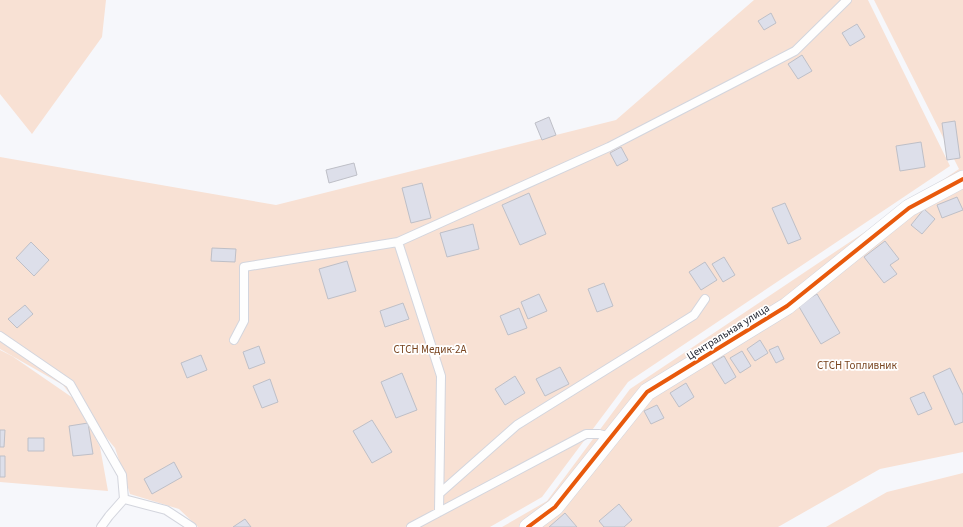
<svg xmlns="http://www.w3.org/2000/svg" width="963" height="527" viewBox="0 0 963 527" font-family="'Source Sans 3',sans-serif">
<rect width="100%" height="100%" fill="#f6f7fb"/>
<path fill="#f8e1d4" d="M 0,0 L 106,0 L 102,37 L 32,134 L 0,94 Z
M 754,0 L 868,0 L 950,166 L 628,382 L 542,497 L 490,527 L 198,527 L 179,509 L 130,494 L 115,448 L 76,401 L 100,447 L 108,491 L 0,482 L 0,350 L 12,356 L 73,398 L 63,385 L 0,349 L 0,157 L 276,205 L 616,120 Z
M 874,0 L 963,0 L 963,452 L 880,469 L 778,527 L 502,527 L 547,501 L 630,389 L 959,169 Z
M 963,473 L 963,527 L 826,527 L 887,492 Z"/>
<path fill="#dddfea" stroke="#bebfc7" d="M 771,13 L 776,23 L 764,30 L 758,21 Z
M 857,24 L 865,37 L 850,46 L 842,33 Z
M 802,55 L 812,71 L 798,79 L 788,64 Z
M 549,117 L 556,135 L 542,140 L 535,123 Z
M 955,121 L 960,158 L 947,160 L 942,123 Z
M 921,142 L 925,167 L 900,171 L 896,146 Z
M 621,147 L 628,160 L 617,166 L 610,153 Z
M 354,163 L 357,175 L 329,183 L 326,170 Z
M 422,183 L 431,218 L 411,223 L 402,188 Z
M 529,193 L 546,234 L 520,245 L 502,205 Z
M 957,197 L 963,210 L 942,218 L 937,205 Z
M 785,203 L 801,239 L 788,244 L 772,208 Z
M 924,209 L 935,219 L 922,234 L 911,225 Z
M 473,224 L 479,249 L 447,257 L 440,233 Z
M 885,241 L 899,259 L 890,265 L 897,274 L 884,283 L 864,257 Z
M 31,242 L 49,260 L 34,276 L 16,258 Z
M 212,248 L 236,249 L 235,262 L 211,261 Z
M 724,257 L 735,275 L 723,282 L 712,264 Z
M 347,261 L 356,291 L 328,299 L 319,269 Z
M 705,262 L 717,280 L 701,290 L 689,272 Z
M 604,283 L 613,306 L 597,312 L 588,289 Z
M 539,294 L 547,311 L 528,319 L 521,302 Z
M 817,294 L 840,333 L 821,344 L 798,305 Z
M 403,303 L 409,319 L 385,327 L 380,311 Z
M 25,305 L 33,314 L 17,328 L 8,319 Z
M 519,308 L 527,328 L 508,335 L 500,316 Z
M 760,340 L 768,353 L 755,361 L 747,349 Z
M 259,346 L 265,363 L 249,369 L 243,352 Z
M 778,346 L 784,359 L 776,363 L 769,350 Z
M 742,351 L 751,366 L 740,373 L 730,358 Z
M 201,355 L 207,370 L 187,378 L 181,363 Z
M 724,356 L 736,377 L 725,384 L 712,363 Z
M 560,367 L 569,384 L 545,396 L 536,379 Z
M 950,368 L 963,395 L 963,422 L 955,425 L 933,376 Z
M 402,373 L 417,410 L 396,418 L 381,382 Z
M 515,376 L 525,393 L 505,405 L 495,389 Z
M 270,379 L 278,402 L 262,408 L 253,386 Z
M 686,383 L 694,397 L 679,407 L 670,393 Z
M 924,392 L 932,409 L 918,415 L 910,398 Z
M 657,405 L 664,418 L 651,424 L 644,411 Z
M 372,420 L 392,452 L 372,463 L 353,431 Z
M 88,423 L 93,454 L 73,456 L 69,426 Z
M 0,430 L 5,430 L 4,447 L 0,447 Z
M 28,438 L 44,438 L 44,451 L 28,451 Z
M 0,456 L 5,456 L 5,477 L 0,477 Z
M 174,462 L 182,477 L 152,494 L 144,479 Z
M 619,504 L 632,520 L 624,527 L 604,527 L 599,521 Z
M 565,513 L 577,527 L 549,527 Z
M 245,519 L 251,527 L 233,527 Z"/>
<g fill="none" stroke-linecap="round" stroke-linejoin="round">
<g stroke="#d3d5dd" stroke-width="10">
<path id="lane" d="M 0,336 L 70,384 L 122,475 L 124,499 L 109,516 L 101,527
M 234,340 L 244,321 L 244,267 L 398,242
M 440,493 L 517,425 L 694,315 L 705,299
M 124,499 L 166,510 L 192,527
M 439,512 L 441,376 L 398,242 L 609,147 L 795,51 L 847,0
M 411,527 L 586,434 L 599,434 L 611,437"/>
</g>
<g stroke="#d3d5dd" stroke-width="18">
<path id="street" d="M 528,527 L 555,507 L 647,392 L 787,306 L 909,208 L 963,179"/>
</g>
<use href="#lane" stroke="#fefefe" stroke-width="8"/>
<use href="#street" stroke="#fefefe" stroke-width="17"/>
<g stroke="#fff" stroke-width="6">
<path id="cycleway" d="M 528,527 L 555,507 L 647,392 L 787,306 L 909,208 L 963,179"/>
</g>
<use href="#cycleway" stroke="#e8590c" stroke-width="4"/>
</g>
<g text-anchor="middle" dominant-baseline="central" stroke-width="3.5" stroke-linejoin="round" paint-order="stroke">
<g font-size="11" fill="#212531" stroke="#fff">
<text transform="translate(728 332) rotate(-32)">Центральная улица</text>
</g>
<g font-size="11" fill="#794520" stroke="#fff">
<text x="430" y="349">СТСН Медик-2А</text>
<text x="857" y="365">СТСН Топливник</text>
</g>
</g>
</svg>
